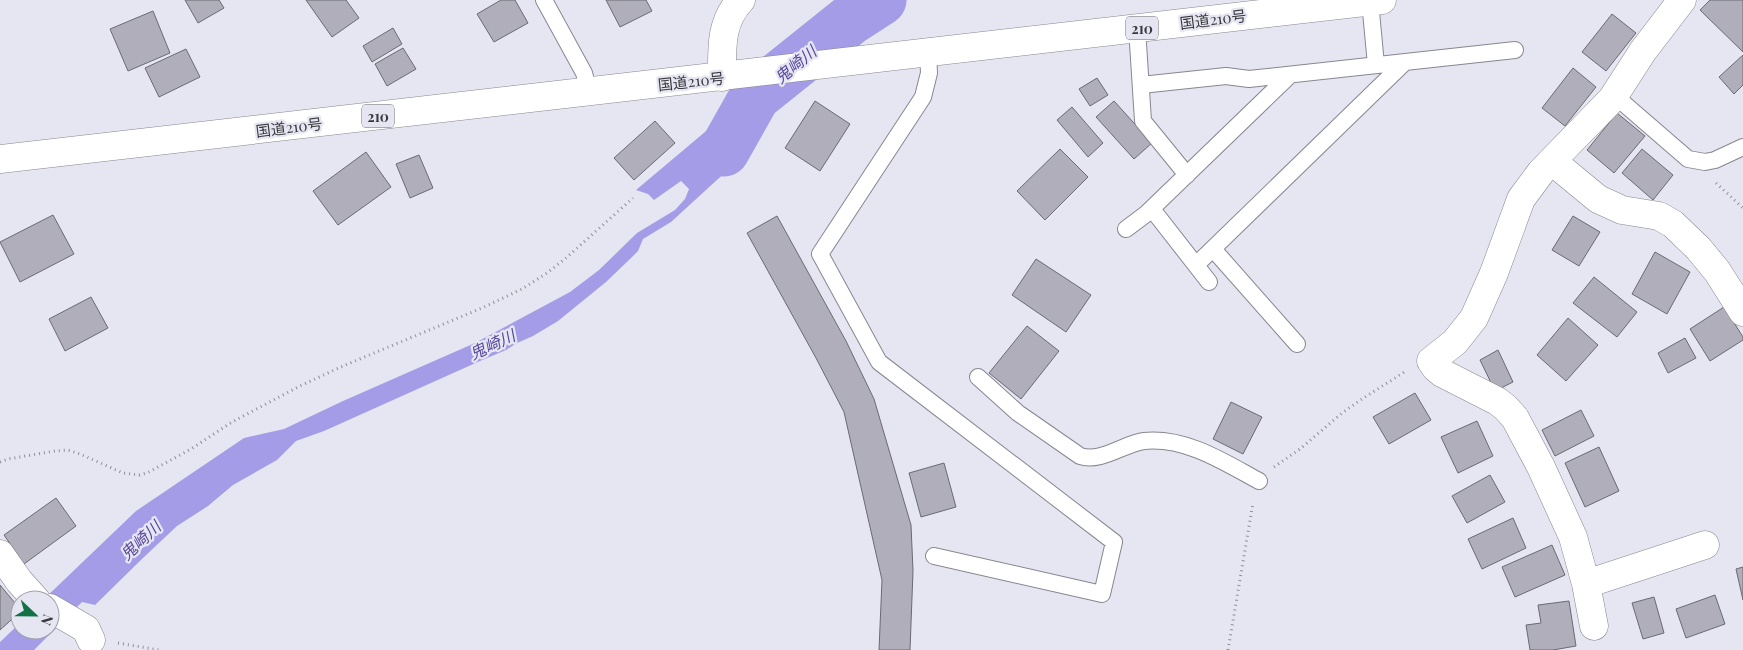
<svg xmlns="http://www.w3.org/2000/svg" width="1743" height="650" viewBox="0 0 1743 650" font-family="'Playfair Display','Noto Sans JP',serif">
<rect width="100%" height="100%" fill="#e6e6f2"/>
<path fill="#a49ce6" d="M 850,0 L 907,0 L 871,26 L 809,32 L 834,5 Z
M 804,87 L 777,104 L 766,115 L 730,168 L 671,222 L 643,239 L 638,251 L 630,259 L 606,282 L 558,321 L 533,336 L 517,343 L 506,350 L 480,361 L 324,431 L 296,441 L 277,460 L 233,485 L 208,506 L 177,526 L 144,557 L 95,605 L 82,602 L 34,650 L 0,650 L 0,642 L 20,623 L 20,630 L 50,630 L 50,600 L 43,600 L 136,511 L 244,438 L 284,429 L 343,401 L 475,343 L 570,292 L 599,270 L 637,233 L 675,210 L 685,199 L 689,189 L 681,181 L 654,200 L 648,194 L 636,190 L 718,121 L 737,93 Z"/>
<g fill="none" stroke-linecap="round" stroke-linejoin="round">
<path stroke="#a49ce6" stroke-width="51" d="M 724,151 L 755,96 L 850,20 L 881,0"/>
</g>
<path fill="#afaeba" stroke="#6a6a74" d="M 185,0 L 219,0 L 224,8 L 198,23 Z
M 306,0 L 346,0 L 359,18 L 332,37 Z
M 501,0 L 515,0 L 528,23 L 494,42 L 477,14 Z
M 606,0 L 646,0 L 652,11 L 620,27 Z
M 1710,0 L 1743,0 L 1743,52 L 1700,10 Z
M 153,11 L 170,53 L 128,71 L 110,29 Z
M 1612,14 L 1636,33 L 1606,71 L 1582,52 Z
M 393,28 L 402,44 L 372,62 L 363,46 Z
M 403,48 L 416,69 L 387,86 L 375,64 Z
M 186,49 L 200,77 L 159,97 L 145,68 Z
M 1743,55 L 1743,85 L 1734,94 L 1719,77 Z
M 1573,68 L 1596,87 L 1565,126 L 1542,108 Z
M 1097,78 L 1108,95 L 1090,106 L 1079,89 Z
M 815,101 L 850,124 L 820,171 L 785,148 Z
M 1114,101 L 1152,143 L 1134,159 L 1096,117 Z
M 1072,107 L 1103,143 L 1088,157 L 1057,120 Z
M 1617,113 L 1645,136 L 1614,173 L 1587,150 Z
M 655,121 L 675,143 L 634,180 L 614,158 Z
M 1060,149 L 1088,177 L 1045,220 L 1017,191 Z
M 1642,149 L 1673,175 L 1653,200 L 1622,173 Z
M 366,152 L 391,187 L 338,225 L 313,191 Z
M 419,155 L 433,188 L 410,198 L 396,164 Z
M 53,215 L 74,254 L 20,282 L 0,242 Z
M 777,216 L 846,341 L 874,399 L 911,525 L 913,571 L 910,650 L 879,650 L 882,580 L 844,412 L 816,358 L 747,233 Z
M 1573,216 L 1600,232 L 1579,266 L 1552,250 Z
M 1655,252 L 1690,272 L 1667,314 L 1632,294 Z
M 1036,259 L 1091,295 L 1066,332 L 1012,295 Z
M 1594,277 L 1637,312 L 1617,337 L 1573,303 Z
M 91,297 L 108,328 L 65,351 L 49,319 Z
M 1724,307 L 1743,337 L 1743,340 L 1710,361 L 1690,329 Z
M 1568,318 L 1598,345 L 1566,381 L 1537,355 Z
M 1027,326 L 1059,351 L 1021,399 L 989,373 Z
M 1685,338 L 1696,358 L 1668,373 L 1658,353 Z
M 1498,350 L 1513,382 L 1495,391 L 1480,360 Z
M 1415,393 L 1431,420 L 1389,444 L 1373,417 Z
M 1231,402 L 1262,417 L 1243,454 L 1213,439 Z
M 1581,410 L 1594,436 L 1555,456 L 1542,430 Z
M 1477,421 L 1493,456 L 1458,473 L 1441,437 Z
M 1599,447 L 1619,491 L 1585,507 L 1565,463 Z
M 944,463 L 956,507 L 921,517 L 909,473 Z
M 1490,475 L 1505,502 L 1467,523 L 1452,496 Z
M 56,498 L 76,526 L 24,564 L 4,535 Z
M 1513,518 L 1526,548 L 1482,569 L 1468,539 Z
M 1552,545 L 1565,575 L 1515,597 L 1502,567 Z
M 1743,567 L 1743,600 L 1736,569 Z
M 0,585 L 20,609 L 20,612 L 0,630 Z
M 1715,595 L 1725,624 L 1686,638 L 1676,609 Z
M 1654,597 L 1664,633 L 1643,639 L 1632,603 Z
M 1569,601 L 1576,646 L 1553,650 L 1530,650 L 1526,625 L 1541,623 L 1538,605 Z"/>
<g fill="none" stroke-linecap="round" stroke-linejoin="round">
<g stroke="#878691" stroke-width="18">
<path id="service" d="M 544,0 L 584,73 L 589,92
M 1370,1 L 1376,65
M 1137,28 L 1143,121 L 1187,175
M 928,52 L 929,73 L 923,97 L 820,254 L 879,362 L 1114,542 L 1102,594 L 934,556
M 1141,85 L 1226,76 L 1249,79 L 1515,50
M 1614,95 L 1688,159 L 1705,162 L 1715,160 L 1743,147
M 1152,209 L 1209,282
M 1126,229 L 1146,214 L 1290,75
M 1213,249 L 1297,344
M 1196,265 L 1405,62
M 978,377 L 1018,413 L 1080,456 C 1101,463 1123,444 1144,441 C 1186,437 1224,462 1259,481"/>
</g>
<g stroke="#878691" stroke-width="29">
<path id="minor" d="M 1552,161 L 1598,199 L 1622,210 L 1659,216 L 1673,224 L 1698,248 L 1717,271 L 1743,312
M 0,554 L 19,581 L 36,600
M 1586,584 L 1705,545
M 50,608 L 86,629 L 91,640
M 1594,626 L 1586,584 L 1573,537 L 1541,467 L 1515,418 L 1505,407 L 1497,401 L 1442,373 L 1436,368 L 1431,361 L 1455,342 L 1474,318 L 1494,273 L 1521,199 L 1541,172 L 1612,99 L 1643,51 L 1682,0"/>
</g>
<g stroke="#878691" stroke-width="29">
<path id="tertiary" d="M 722,77 C 722,49 720,22 741,0"/>
</g>
<g stroke="#878691" stroke-width="29">
<path id="trunk" d="M 0,159 L 1382,0"/>
</g>
<path stroke="#8f8f97" stroke-width="3" stroke-dasharray="1 4" stroke-linecap="butt" d="M 1716,183 L 1743,208
M 0,462 L 8,459 L 55,451 L 68,450 L 80,454 L 123,473 L 139,475 L 147,473 L 191,449 L 232,422 L 300,386 L 343,366 L 482,308 L 522,289 L 547,273 L 566,258 L 633,198
M 1274,467 L 1300,449 L 1342,413 L 1362,399 L 1406,371
M 118,643 L 159,650
M 1228,650 L 1253,503"/>
<use href="#service" stroke="#fff" stroke-width="16"/>
<use href="#minor" stroke="#fff" stroke-width="28"/>
<use href="#tertiary" stroke="#fff" stroke-width="28"/>
<use href="#trunk" stroke="#fff" stroke-width="28"/>
</g>
<g text-anchor="middle" dominant-baseline="central" stroke-width="4.5" stroke-linejoin="round" paint-order="stroke">
<g fill="#e6e6f2" stroke="#6d6c73" stroke-width="1">
<rect x="1126" y="16.5" width="32" height="23" rx="4"/>
<rect x="362" y="104.5" width="32" height="23" rx="4"/>
</g>
<g font-size="14" font-weight="bold" fill="#39383d">
<text x="1142" y="28">210</text>
<text x="378" y="116">210</text>
</g>
<g font-size="15" fill="#39383d" stroke="#e6e6f2">
<text transform="translate(1213 19) rotate(-7)">国道210号</text>
<text transform="translate(691 81) rotate(-6)">国道210号</text>
<text transform="translate(289 127) rotate(-7)">国道210号</text>
</g>
<g font-size="16" font-style="italic" fill="#56469d" stroke="#e6e6f2">
<text transform="translate(795 64) rotate(-39)">鬼崎川</text>
<text transform="translate(492 344) rotate(-25)">鬼崎川</text>
<text transform="translate(140 540) rotate(-43)">鬼崎川</text>
</g>
</g>
<g transform="translate(35 615) rotate(112)"><circle r="24" fill="#e6e6f2" stroke="#a1a0aa"/>
<path d="M0-4L9 19L0 12L-9 19Z" fill="#137146"/>
<text y="-8" font-size="14" font-weight="bold" text-anchor="middle" fill="#39383d">N</text>
</g>
</svg>
